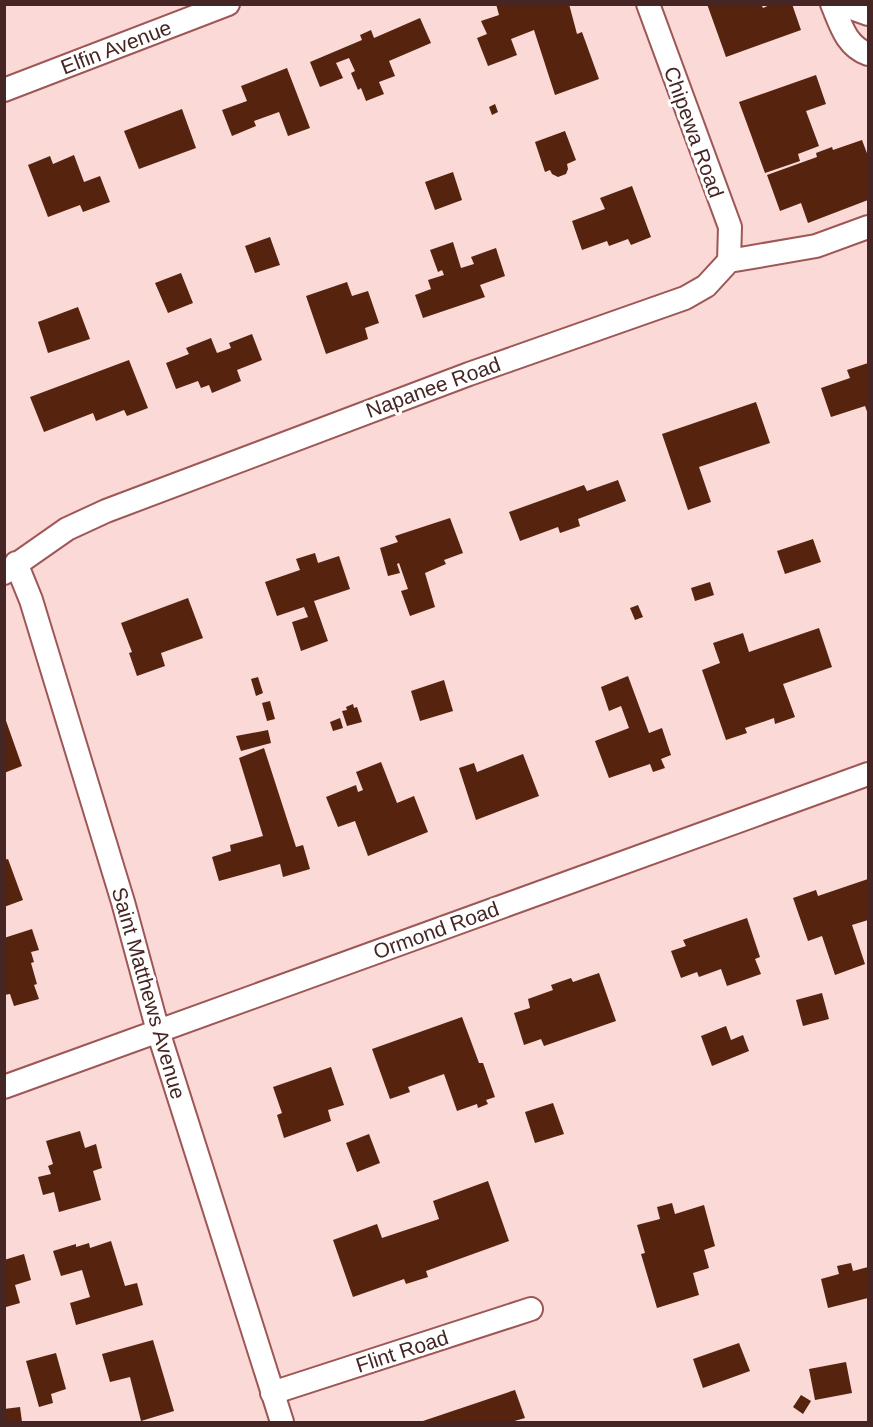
<svg xmlns="http://www.w3.org/2000/svg" width="873" height="1427" viewBox="0 0 873 1427" font-family="Arial,sans-serif">
<rect width="100%" height="100%" fill="#fad9d7"/>
<path fill="#55230e" d="M 496,4 L 569,4 L 577,34 L 582,32 L 599,79 L 555,95 L 534,30 L 511,39 L 517,55 L 488,66 L 477,38 L 487,34 L 481,21 L 499,15 Z
M 707,4 L 761,4 L 763,8 L 772,4 L 792,4 L 801,30 L 726,57 Z
M 420,18 L 431,43 L 389,61 L 395,76 L 379,82 L 384,94 L 366,101 L 361,88 L 358,90 L 351,73 L 355,71 L 349,58 L 336,63 L 343,78 L 320,87 L 310,62 L 362,40 L 360,35 L 371,30 L 374,38 Z
M 287,68 L 310,128 L 288,136 L 279,112 L 254,121 L 256,126 L 232,136 L 222,110 L 247,101 L 241,86 Z
M 816,75 L 826,104 L 806,111 L 819,146 L 798,154 L 800,161 L 765,173 L 739,102 Z
M 495,104 L 498,112 L 492,115 L 489,107 Z
M 182,109 L 196,148 L 139,169 L 124,131 Z
M 565,131 L 576,160 L 567,164 L 568,169 L 566,174 L 558,177 L 552,174 L 550,170 L 545,172 L 535,142 Z
M 862,140 L 868,156 L 868,200 L 808,223 L 801,203 L 780,211 L 767,175 L 817,157 L 816,153 L 832,147 L 833,150 Z
M 74,155 L 84,182 L 100,176 L 110,202 L 83,212 L 80,205 L 48,217 L 28,165 L 50,156 L 53,164 Z
M 453,172 L 462,200 L 435,210 L 425,182 Z
M 632,186 L 651,237 L 631,245 L 628,239 L 609,246 L 607,241 L 582,250 L 572,221 L 605,209 L 600,198 Z
M 270,237 L 280,265 L 255,273 L 245,246 Z
M 453,242 L 461,268 L 474,264 L 471,257 L 496,248 L 505,276 L 480,285 L 485,297 L 423,318 L 415,295 L 431,289 L 428,280 L 444,275 L 442,270 L 438,272 L 430,250 Z
M 181,273 L 193,303 L 168,313 L 155,283 Z
M 347,282 L 352,296 L 368,291 L 379,323 L 365,328 L 368,339 L 326,354 L 306,296 Z
M 78,307 L 90,339 L 48,353 L 38,322 Z
M 252,334 L 262,360 L 237,370 L 241,381 L 212,393 L 209,385 L 201,388 L 198,381 L 176,389 L 166,363 L 189,354 L 186,348 L 211,338 L 217,353 L 231,348 L 229,343 Z
M 129,360 L 148,408 L 127,416 L 124,410 L 96,421 L 93,413 L 44,432 L 30,397 Z
M 868,363 L 868,414 L 865,406 L 831,417 L 821,388 L 850,378 L 847,370 Z
M 756,402 L 770,443 L 699,467 L 711,502 L 688,510 L 662,434 Z
M 618,480 L 626,501 L 578,519 L 580,526 L 560,533 L 558,527 L 520,541 L 509,512 L 584,485 L 587,491 Z
M 450,518 L 463,553 L 444,560 L 446,564 L 425,573 L 435,607 L 410,616 L 401,591 L 408,589 L 399,563 L 397,564 L 400,573 L 388,576 L 380,548 L 398,542 L 395,536 Z
M 813,539 L 821,562 L 785,574 L 777,551 Z
M 315,553 L 318,563 L 339,556 L 350,589 L 314,601 L 328,641 L 301,651 L 292,622 L 308,617 L 304,607 L 277,616 L 265,582 L 300,570 L 296,559 Z
M 710,582 L 714,595 L 695,601 L 691,588 Z
M 188,598 L 203,638 L 161,653 L 165,666 L 137,676 L 129,653 L 132,652 L 121,623 Z
M 638,605 L 643,617 L 635,620 L 630,608 Z
M 819,628 L 832,667 L 783,684 L 795,717 L 775,724 L 774,718 L 745,728 L 747,733 L 726,740 L 702,670 L 720,663 L 713,643 L 743,633 L 749,652 Z
M 628,676 L 649,733 L 662,728 L 671,755 L 661,759 L 665,768 L 653,772 L 650,764 L 609,778 L 595,741 L 629,728 L 621,706 L 609,711 L 601,687 Z
M 258,677 L 263,693 L 256,696 L 251,679 Z
M 444,680 L 453,711 L 420,721 L 411,691 Z
M 270,701 L 275,719 L 267,721 L 262,703 Z
M 353,704 L 354,708 L 357,707 L 362,722 L 347,726 L 342,711 L 347,710 L 346,707 Z
M 5,718 L 22,766 L 4,773 L 4,719 Z
M 340,718 L 343,728 L 333,731 L 330,722 Z
M 268,730 L 271,743 L 241,751 L 236,736 Z
M 264,748 L 296,847 L 303,845 L 310,869 L 283,877 L 280,864 L 219,881 L 212,857 L 231,851 L 230,845 L 263,836 L 239,758 Z
M 523,754 L 539,796 L 476,820 L 459,768 L 474,763 L 477,772 Z
M 381,762 L 397,803 L 414,796 L 428,832 L 368,856 L 355,821 L 338,827 L 326,797 L 356,785 L 358,792 L 363,790 L 356,772 Z
M 8,859 L 23,900 L 4,907 L 4,860 Z
M 868,879 L 868,920 L 852,925 L 865,964 L 835,975 L 822,936 L 808,941 L 793,898 L 816,890 L 818,896 Z
M 747,918 L 760,957 L 755,959 L 761,974 L 727,986 L 721,969 L 699,977 L 697,972 L 681,978 L 671,951 L 686,946 L 683,940 Z
M 32,929 L 39,950 L 31,952 L 34,962 L 31,963 L 37,984 L 34,985 L 39,999 L 14,1006 L 10,994 L 4,995 L 4,938 Z
M 599,973 L 616,1021 L 544,1046 L 541,1039 L 524,1045 L 514,1013 L 530,1008 L 528,999 L 553,990 L 551,985 L 571,978 L 573,982 Z
M 822,993 L 829,1019 L 803,1026 L 796,1000 Z
M 462,1017 L 479,1063 L 483,1063 L 495,1097 L 486,1100 L 488,1104 L 478,1108 L 477,1104 L 457,1111 L 444,1074 L 408,1087 L 410,1092 L 390,1099 L 372,1049 Z
M 726,1026 L 731,1040 L 743,1035 L 749,1051 L 712,1066 L 701,1036 Z
M 331,1067 L 344,1105 L 328,1110 L 331,1121 L 284,1138 L 277,1115 L 282,1113 L 273,1087 Z
M 553,1103 L 564,1134 L 535,1143 L 525,1112 Z
M 80,1131 L 85,1148 L 96,1144 L 102,1168 L 93,1171 L 101,1200 L 59,1212 L 54,1192 L 43,1195 L 38,1177 L 51,1174 L 48,1166 L 53,1164 L 46,1141 Z
M 369,1134 L 380,1163 L 357,1172 L 346,1143 Z
M 488,1181 L 509,1241 L 426,1271 L 428,1277 L 406,1284 L 404,1279 L 353,1297 L 333,1240 L 377,1224 L 382,1238 L 439,1219 L 433,1201 Z
M 672,1203 L 675,1214 L 704,1205 L 715,1246 L 704,1250 L 709,1268 L 693,1273 L 699,1295 L 657,1308 L 641,1254 L 645,1253 L 637,1225 L 660,1219 L 657,1207 Z
M 111,1241 L 125,1286 L 137,1283 L 143,1305 L 76,1325 L 70,1303 L 90,1297 L 82,1270 L 61,1276 L 53,1251 L 76,1244 L 76,1247 L 89,1243 L 90,1248 Z
M 24,1254 L 31,1280 L 15,1285 L 20,1303 L 6,1307 L 4,1260 Z
M 851,1263 L 853,1271 L 868,1267 L 868,1298 L 828,1308 L 821,1279 L 839,1274 L 837,1266 Z
M 153,1340 L 174,1411 L 141,1421 L 130,1377 L 110,1382 L 102,1354 Z
M 739,1343 L 750,1371 L 703,1388 L 693,1359 Z
M 56,1353 L 66,1389 L 51,1394 L 53,1403 L 39,1407 L 26,1361 Z
M 846,1362 L 852,1393 L 815,1400 L 809,1369 Z
M 515,1390 L 525,1418 L 511,1422 L 420,1422 Z
M 801,1395 L 811,1401 L 803,1414 L 793,1407 Z
M 20,1407 L 22,1422 L 4,1422 L 4,1409 Z"/>
<g fill="none" stroke-linecap="round" stroke-linejoin="round">
<g stroke="#9d5755" stroke-width="26">
<path id="minor" d="M 648,4 L 730,227 L 729,261
M 832,4 C 841,25 846,46 868,54
M 840,4 L 868,14
M 4,90 L 228,4
M 16,563 L 31,600 L 123,902 L 158,1031 L 282,1422
M 4,573 L 67,529 L 106,511 L 469,374 L 685,298 L 706,286 L 729,261 L 816,246 L 868,227
M 4,1087 L 868,774
M 272,1393 L 531,1309"/>
</g>
<use href="#minor" stroke="#fff" stroke-width="22"/>
</g>
<g text-anchor="middle" dominant-baseline="central" stroke-width="6" stroke-linejoin="round" paint-order="stroke">
<g font-size="21" fill="#452625" stroke="#fff">
<text transform="translate(116 47) rotate(-21)">Elfin Avenue</text>
<text transform="translate(694 132) rotate(70)">Chipewa Road</text>
<text transform="translate(433 387) rotate(-20)">Napanee Road</text>
<text transform="translate(436 930) rotate(-20)">Ormond Road</text>
<text transform="translate(149 993) rotate(74)">Saint Matthews Avenue</text>
<text transform="translate(402 1351) rotate(-18)">Flint Road</text>
</g>
</g>
<rect width="873" height="1427" fill="none" stroke="#452625" stroke-width="12"/>
</svg>
